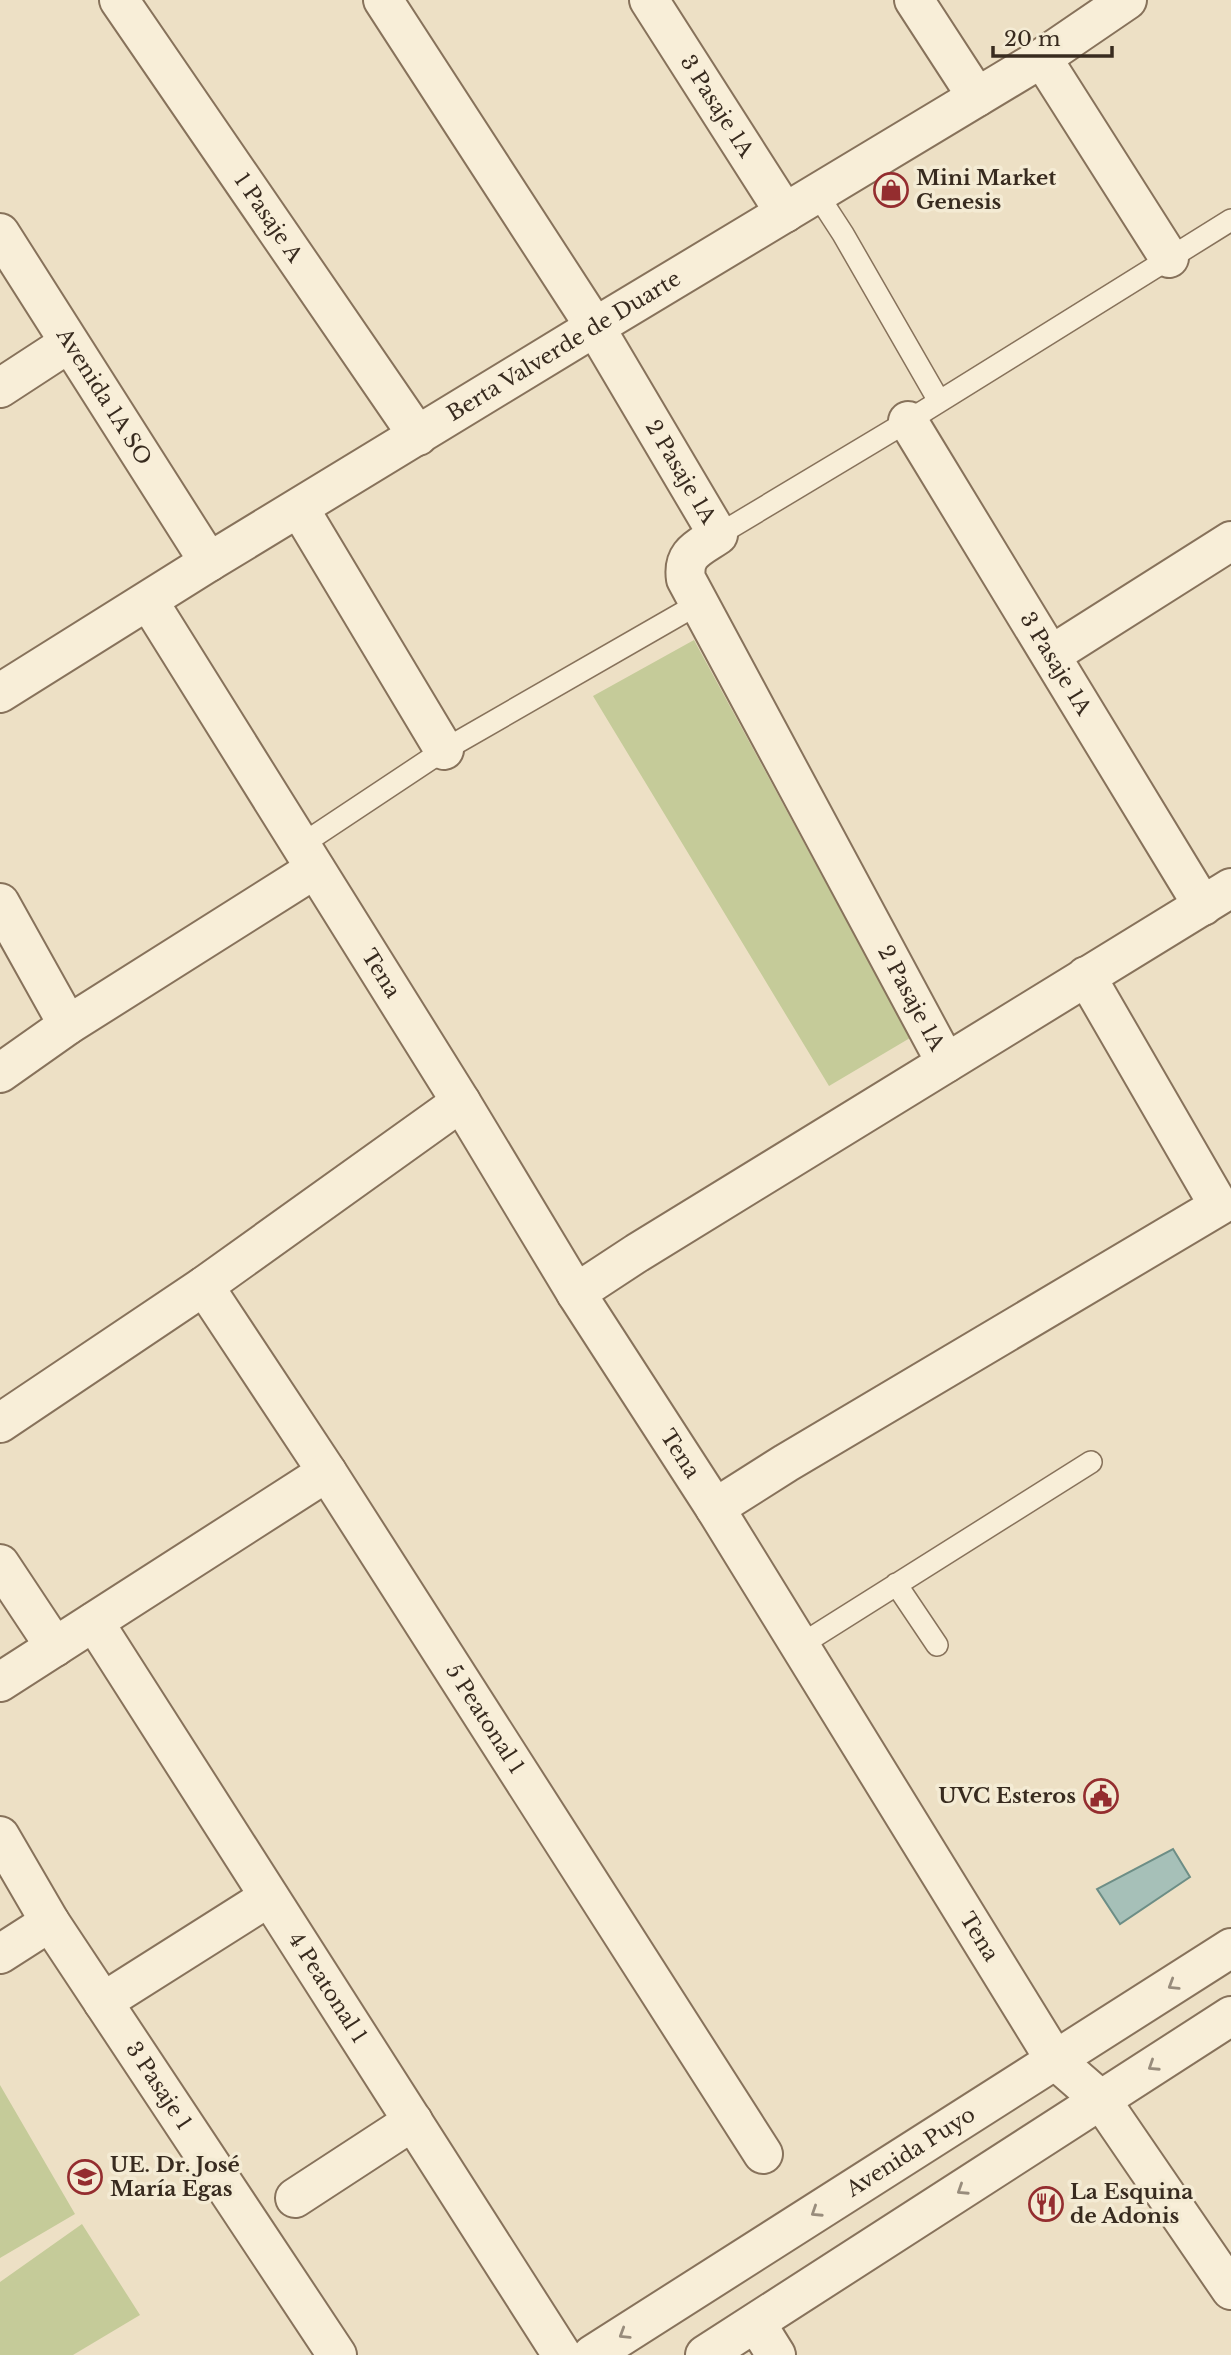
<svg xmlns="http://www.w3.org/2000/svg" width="1231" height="2355" viewBox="0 0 1231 2355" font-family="'Libre Baskerville',serif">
<rect width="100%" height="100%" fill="#ede0c5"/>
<path fill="#c5cb99" d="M 694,640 L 910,1038 L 829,1086 L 593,696 Z
M 0,2085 L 75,2214 L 0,2258 Z
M 82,2224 L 140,2315 L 73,2355 L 0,2355 L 0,2282 Z"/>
<path fill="#a6c0b8" stroke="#6d8e86" stroke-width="2" d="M 1173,1849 L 1190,1877 L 1120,1924 L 1097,1889 Z"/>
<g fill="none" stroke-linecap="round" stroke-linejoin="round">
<g stroke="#87725b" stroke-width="24">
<path id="service" d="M 817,194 L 843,234 L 939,401
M 718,535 L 908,421 L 1231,220
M 301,845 L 444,750 L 698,604
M 896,1584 L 937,1645
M 799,1646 L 1091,1462"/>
</g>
<g stroke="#87725b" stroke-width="42">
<g id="minor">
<path id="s1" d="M 119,0 L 418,436"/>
<path id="s2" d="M 383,0 L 595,327 L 718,535 C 699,548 682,553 686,579 L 946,1063"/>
<path id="s3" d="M 649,0 L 785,213"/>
<path d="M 914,0 L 977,97"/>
<path d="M 1042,58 L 1169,258"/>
<path id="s4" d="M 0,233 L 209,562"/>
<path d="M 0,388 L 69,343"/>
<path id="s5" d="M 908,421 L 1203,906"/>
<path d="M 299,508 L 444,750"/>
<path id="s6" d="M 149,602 L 461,1102 L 576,1293 L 715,1508 L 1055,2060 L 1101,2100 L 1231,2290"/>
<path d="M 1051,655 L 1231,541"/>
<path id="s7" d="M 0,693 L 209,562 L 595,327 L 1042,58 L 1127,0"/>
<path d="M 0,903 L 68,1025"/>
<path d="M 0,1073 L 68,1025 L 315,869"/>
<path id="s8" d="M 204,1286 L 327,1472 L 763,2154"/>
<path d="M 576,1293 L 637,1253 L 1231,888"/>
<path d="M 0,1423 L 204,1286 L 461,1102"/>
<path d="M 715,1508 L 786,1463 L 1219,1206 L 1086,976"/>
<path d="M 0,1564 L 55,1647"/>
<path id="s9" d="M 94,1622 L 562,2355"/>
<path d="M 0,1682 L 327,1472"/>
<path id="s10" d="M 0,1836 L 50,1922 L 337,2355"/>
<path d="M 0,1954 L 50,1922"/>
<path d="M 103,2002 L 269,1897"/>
<path d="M 295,2198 L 413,2121"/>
<path d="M 756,2323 L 776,2355"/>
</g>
</g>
<g stroke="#87725b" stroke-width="42">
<g id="tertiary">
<path id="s11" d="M 592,2355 L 1231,1948"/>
<path d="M 705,2355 L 1231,2016"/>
</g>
</g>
<use href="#service" stroke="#f8eed8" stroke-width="21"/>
<use href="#minor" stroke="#f8eed8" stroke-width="38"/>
<use href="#tertiary" stroke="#f8eed8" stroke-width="38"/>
</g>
<defs><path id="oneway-chevron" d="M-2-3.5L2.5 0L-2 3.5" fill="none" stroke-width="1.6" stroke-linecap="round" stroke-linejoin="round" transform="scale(1.75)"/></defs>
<g stroke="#988c7c">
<use href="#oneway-chevron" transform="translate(1173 1985) rotate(148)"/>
<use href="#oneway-chevron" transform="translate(1153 2066) rotate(147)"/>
<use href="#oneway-chevron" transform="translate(962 2190) rotate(147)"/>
<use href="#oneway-chevron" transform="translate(816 2212) rotate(147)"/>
<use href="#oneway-chevron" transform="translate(624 2334) rotate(148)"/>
</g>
<defs>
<g id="shop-ring" transform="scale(1.75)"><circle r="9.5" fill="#f4ebd4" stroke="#942d2f" stroke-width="1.5"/><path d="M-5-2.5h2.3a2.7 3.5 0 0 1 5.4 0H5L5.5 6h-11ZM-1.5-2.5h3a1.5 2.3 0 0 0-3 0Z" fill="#942d2f"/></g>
<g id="civic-ring" transform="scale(1.75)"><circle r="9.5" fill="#f4ebd4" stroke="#942d2f" stroke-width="1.5"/><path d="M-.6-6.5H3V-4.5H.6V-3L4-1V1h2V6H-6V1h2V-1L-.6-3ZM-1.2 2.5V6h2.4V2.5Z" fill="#942d2f"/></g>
<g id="school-ring" transform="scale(1.75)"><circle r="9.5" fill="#f4ebd4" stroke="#942d2f" stroke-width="1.5"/><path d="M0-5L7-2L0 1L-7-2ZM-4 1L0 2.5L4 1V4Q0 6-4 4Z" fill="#942d2f"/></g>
<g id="restaurant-ring" transform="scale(1.75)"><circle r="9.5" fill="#f4ebd4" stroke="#942d2f" stroke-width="1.5"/><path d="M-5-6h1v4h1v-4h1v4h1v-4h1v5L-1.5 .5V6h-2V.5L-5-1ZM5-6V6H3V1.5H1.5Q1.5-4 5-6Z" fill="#942d2f"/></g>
</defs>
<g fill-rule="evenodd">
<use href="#shop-ring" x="891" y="190"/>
<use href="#civic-ring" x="1101" y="1796"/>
<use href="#school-ring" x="85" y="2177"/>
<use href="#restaurant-ring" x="1046" y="2204"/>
</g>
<g text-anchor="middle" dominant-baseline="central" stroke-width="7" stroke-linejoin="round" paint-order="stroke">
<g font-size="21" fill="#382b1f" stroke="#f4ebd4">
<text stroke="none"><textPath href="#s3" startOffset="126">3 Pasaje 1A</textPath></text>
<text stroke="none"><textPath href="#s1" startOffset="264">1 Pasaje A</textPath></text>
<text stroke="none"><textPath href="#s7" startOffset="662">Berta Valverde de Duarte</textPath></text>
<text stroke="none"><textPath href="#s4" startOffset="194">Avenida 1A SO</textPath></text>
<text stroke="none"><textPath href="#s2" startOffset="558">2 Pasaje 1A</textPath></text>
<text stroke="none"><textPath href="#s5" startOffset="284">3 Pasaje 1A</textPath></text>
<text stroke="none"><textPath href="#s6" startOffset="438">Tena</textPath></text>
<text stroke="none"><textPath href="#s2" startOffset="1166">2 Pasaje 1A</textPath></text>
<text stroke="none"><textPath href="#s6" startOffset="1004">Tena</textPath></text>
<text stroke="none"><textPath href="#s8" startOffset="516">5 Peatonal 1</textPath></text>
<text stroke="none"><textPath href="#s6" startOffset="1572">Tena</textPath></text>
<text stroke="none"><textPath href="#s9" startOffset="434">4 Peatonal 1</textPath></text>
<text stroke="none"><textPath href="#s10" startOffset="296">3 Pasaje 1</textPath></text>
<text stroke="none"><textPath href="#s11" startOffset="378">Avenida Puyo</textPath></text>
</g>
<g font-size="21" font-weight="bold" fill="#382b1f" stroke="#f4ebd4" text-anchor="start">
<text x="916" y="178">Mini Market<tspan x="916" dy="24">Genesis</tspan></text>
<text x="1076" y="1796" text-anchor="end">UVC Esteros</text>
<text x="110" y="2165">UE. Dr. José<tspan x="110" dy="24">María Egas</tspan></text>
<text x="1070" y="2192">La Esquina<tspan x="1070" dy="24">de Adonis</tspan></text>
</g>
</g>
<path d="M993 46v10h119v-10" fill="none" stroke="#382b1f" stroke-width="3.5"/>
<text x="1004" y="46" font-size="21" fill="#382b1f" stroke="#f4ebd4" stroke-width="5" paint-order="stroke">20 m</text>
</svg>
